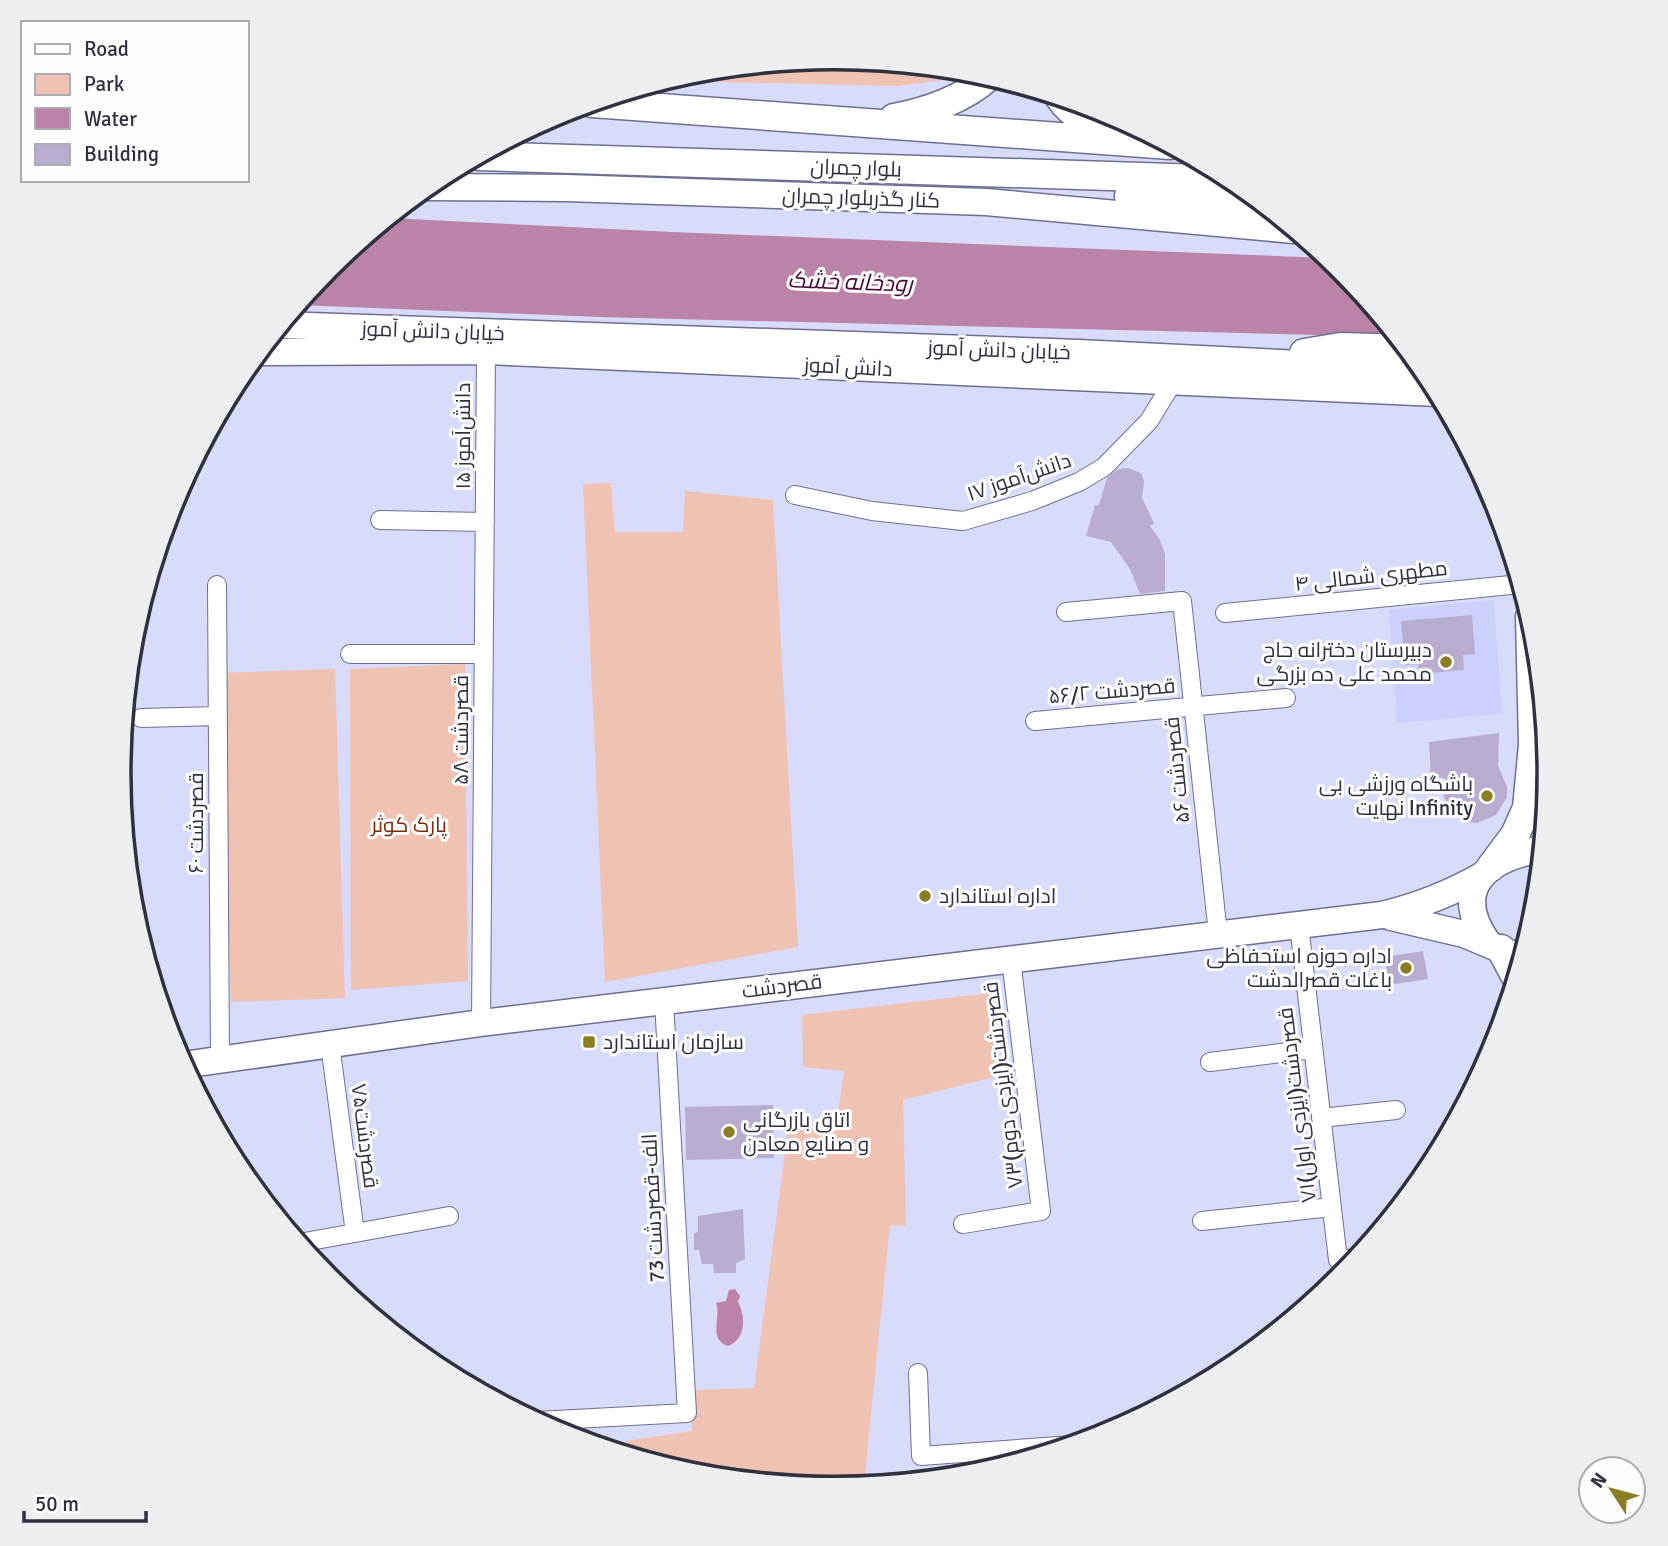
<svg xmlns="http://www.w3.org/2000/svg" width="1668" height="1546" viewBox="0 0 1668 1546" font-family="Signika,Cairo,sans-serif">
<rect width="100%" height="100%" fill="#d8dbf9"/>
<path fill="#ccd0fc" d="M 1494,600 L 1502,714 L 1397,723 L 1389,610 Z"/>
<path fill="#efc2b3" d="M 834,58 L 962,70 L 944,80 L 898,86 L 665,81 L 695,71 Z
M 611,483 L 615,532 L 683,532 L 685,491 L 773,500 L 798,947 L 605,982 L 583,484 Z
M 465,664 L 468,981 L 351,990 L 350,669 Z
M 335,669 L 345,998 L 231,1002 L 221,673 Z
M 998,992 L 994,1077 L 903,1100 L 906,1226 L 890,1225 L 864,1485 L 834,1488 L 694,1474 L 626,1454 L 626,1441 L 692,1431 L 694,1390 L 754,1388 L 788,1130 L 836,1126 L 844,1071 L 803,1067 L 802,1015 Z"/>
<path fill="#bc83a8" d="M 389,218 L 672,232 L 1328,258 L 1340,268 L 1397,337 L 599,317 L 298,305 L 329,267 Z
M 735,1289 L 740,1296 L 738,1302 C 746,1317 746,1339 728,1346 C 707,1338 722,1318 716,1303 L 726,1301 L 729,1290 Z"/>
<path fill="#b8accf" d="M 1128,468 L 1141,473 L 1144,481 L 1142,498 L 1154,523 L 1150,526 L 1160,540 L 1165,554 L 1165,591 L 1140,594 L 1130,569 L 1111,542 L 1086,536 L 1095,505 L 1099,505 L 1107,478 L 1118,469 Z
M 1472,615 L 1475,654 L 1463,655 L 1464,670 L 1419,674 L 1418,664 L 1405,665 L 1401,621 Z
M 1499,733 L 1498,766 L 1507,787 L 1507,797 L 1496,815 L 1477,823 L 1467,822 L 1450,810 L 1445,801 L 1443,791 L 1445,778 L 1431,777 L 1429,742 Z
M 1423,951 L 1428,979 L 1389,985 L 1385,957 Z
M 773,1105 L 774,1158 L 686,1160 L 685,1107 Z
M 743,1209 L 745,1259 L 736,1263 L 736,1273 L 714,1273 L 713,1264 L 702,1264 L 699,1250 L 694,1250 L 694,1233 L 698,1232 L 698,1216 Z"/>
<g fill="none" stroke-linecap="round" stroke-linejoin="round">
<g stroke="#6d7091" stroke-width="20">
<path id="street" d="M 795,495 L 872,511 L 963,521 L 1032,501 L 1079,482 L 1104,467 L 1149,421 L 1173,382
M 380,520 L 485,522
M 217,585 L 220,1060
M 1066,612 L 1182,601 L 1218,934
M 1225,613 L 1521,584
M 350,654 L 484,654
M 141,718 L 218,716
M 1035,721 L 1286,698
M 1299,925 L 1338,1260 L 1357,1258
M 481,1023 L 486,351
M 330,1044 L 355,1233
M 1210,1062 L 1313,1049
M 1321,1118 L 1396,1110
M 1202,1221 L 1332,1207
M 963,1224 L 1041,1211 L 1011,959
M 299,1243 L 449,1216
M 918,1373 L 921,1456 L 1072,1445
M 537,1421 L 687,1413 L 664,1001"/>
</g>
<g stroke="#6d7091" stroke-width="29">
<path id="secondary" d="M 426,187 L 566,188 L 986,202 L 1294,230
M 281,325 L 1079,353 L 1424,370
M 258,352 L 486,351 L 1438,393
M 1391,917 L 1464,934 L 1521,958
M 1488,943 C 1449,888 1487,858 1542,849
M 183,1065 L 481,1023 L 1382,915 C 1419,906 1450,894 1483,875"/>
</g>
<g stroke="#6d7091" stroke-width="31">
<path id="primary" d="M 1060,98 C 1074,118 1094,126 1115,136
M 592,103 L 1170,145
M 894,118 C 926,112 965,99 989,76
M 479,156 L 1234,180
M 1129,196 L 1260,202
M 1304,353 L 1341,347 L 1407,349
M 1491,867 L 1515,835 L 1527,808 L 1533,745 L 1530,617
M 1501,949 L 1516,977"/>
</g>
<use href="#street" stroke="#fff" stroke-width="18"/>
<use href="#secondary" stroke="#fff" stroke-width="26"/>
<use href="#primary" stroke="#fff" stroke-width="28"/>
</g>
<g fill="#8a7d23" stroke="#fefefe" stroke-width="2.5">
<circle cx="1446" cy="662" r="7"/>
<circle cx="1487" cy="796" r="7"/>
<circle cx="925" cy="896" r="7"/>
<circle cx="1406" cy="968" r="7"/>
<rect x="582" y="1035" width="14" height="14" rx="3.5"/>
<circle cx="729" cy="1132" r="7"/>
</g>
<g text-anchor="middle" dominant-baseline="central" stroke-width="6" stroke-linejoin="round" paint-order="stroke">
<g font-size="21" fill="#2f313f" stroke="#fefefe">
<text transform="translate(856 168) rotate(2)">بلوار چمران</text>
<text transform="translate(861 198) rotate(2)">کنار گذربلوار چمران</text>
<text transform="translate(433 331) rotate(2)">خیابان دانش آموز</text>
<text transform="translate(999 350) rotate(2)">خیابان دانش آموز</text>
<text transform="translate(848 367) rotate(3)">دانش آموز</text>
<text transform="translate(463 436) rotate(-90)">دانش‌آموز ۱۵</text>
<text transform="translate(1019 477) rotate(-19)">دانش‌آموز ۱۷</text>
<text transform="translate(1371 576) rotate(-6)">۴ مطهری شمالی</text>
<text transform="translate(1112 691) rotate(-5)">۵۶/۲ قصردشت</text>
<text transform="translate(461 730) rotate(-90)">قصردشت ۵۸</text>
<text transform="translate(1177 770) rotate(-96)">۵۶ قصردشت</text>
<text transform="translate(196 823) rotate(-90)">۶۰ قصردشت</text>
<text transform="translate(782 986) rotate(-7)">قصردشت</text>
<text transform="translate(1003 1085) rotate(-97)">۷۳قصردشت(ایزدی دوم)</text>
<text transform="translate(1297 1105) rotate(-97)">۷۱قصردشت(ایزدی اول)</text>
<text transform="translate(365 1136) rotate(83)">قصردشت۷۵</text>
<text transform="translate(653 1208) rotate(-93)">73 الف-قصردشت</text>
</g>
<g font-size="21" fill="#2f313f" stroke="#fefefe" text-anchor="end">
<text x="1432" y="650">دبیرستان دخترانه حاج<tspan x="1432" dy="24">محمد علی ده بزرگی</tspan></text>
<text x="1473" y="784">باشگاه ورزشی بی<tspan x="1473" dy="24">نهایت Infinity</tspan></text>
<text x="939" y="896" text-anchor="start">اداره استاندارد</text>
<text x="1392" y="956">اداره حوزه استحفاظی<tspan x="1392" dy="24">باغات قصرالدشت</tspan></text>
<text x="603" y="1042" text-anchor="start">سازمان استاندارد</text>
<text x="743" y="1120" text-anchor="start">اتاق بازرگانی<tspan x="743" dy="24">و صنایع معادن</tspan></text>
</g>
<g font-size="21" fill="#7a2d0c" stroke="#fefefe">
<text x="409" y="825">پارک کوثر</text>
</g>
<g font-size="23" font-style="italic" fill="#4b043a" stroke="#fefefe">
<text transform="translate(850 282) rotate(2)">رودخانه خشک</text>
</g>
</g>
<path d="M0 0H1668V1546H0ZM131 773a703 703 0 1 1 1406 0a703 703 0 1 1-1406 0Z" fill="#edeeef" fill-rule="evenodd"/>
<path fill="none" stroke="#2f313f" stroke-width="3.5" d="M131 773a703 703 0 1 1 1406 0a703 703 0 1 1-1406 0Z"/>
<rect x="21" y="21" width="228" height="161" fill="#fefefe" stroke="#abacb2" stroke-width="2"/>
<rect x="35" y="44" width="35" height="10" fill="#ffffff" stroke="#abacb2" stroke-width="2"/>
<text x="84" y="56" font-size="21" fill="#2f313f">Road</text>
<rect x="35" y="74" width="35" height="21" fill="#efc2b3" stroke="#abacb2" stroke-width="2"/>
<text x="84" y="91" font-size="21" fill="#2f313f">Park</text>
<rect x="35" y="108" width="35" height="21" fill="#bc83a8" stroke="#abacb2" stroke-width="2"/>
<text x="84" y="126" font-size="21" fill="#2f313f">Water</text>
<rect x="35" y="144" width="35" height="21" fill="#b8accf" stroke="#abacb2" stroke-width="2"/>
<text x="84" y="161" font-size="21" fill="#2f313f">Building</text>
<g transform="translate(1612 1490) rotate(306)"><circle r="33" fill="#fefefe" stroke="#abacb2" stroke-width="2"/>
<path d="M0-5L12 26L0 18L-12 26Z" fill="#8a7d23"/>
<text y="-10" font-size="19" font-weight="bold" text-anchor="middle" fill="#2f313f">N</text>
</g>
<path d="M24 1511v10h122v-10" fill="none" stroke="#2f313f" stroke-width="3.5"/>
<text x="35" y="1511" font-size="21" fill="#2f313f" stroke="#fefefe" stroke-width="5" paint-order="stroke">50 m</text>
</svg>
